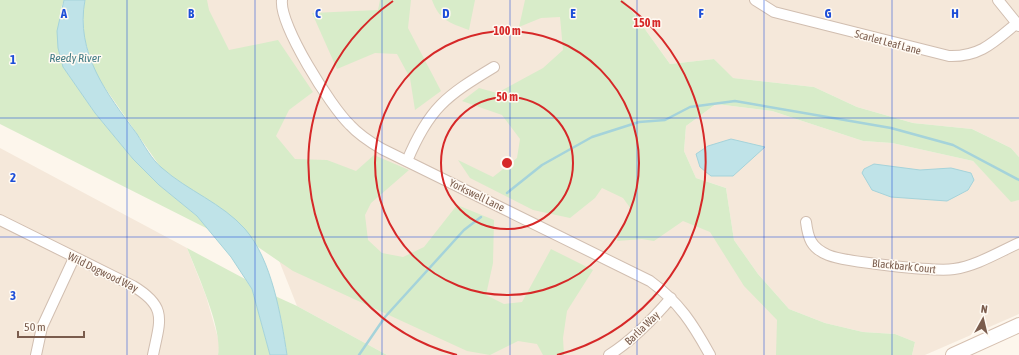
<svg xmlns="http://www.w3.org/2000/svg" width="1019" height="355" viewBox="0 0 1019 355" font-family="'Asap Condensed',sans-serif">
<rect width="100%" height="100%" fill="#fdf6ec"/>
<path fill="#f5e8da" d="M 157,0 L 594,0 L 663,151 L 792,325 L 789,355 L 387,355 L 297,306 L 238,157 Z
M 624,0 L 1019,0 L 1019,157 L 1011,148 L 972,129 L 913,123 L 857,107 L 814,87 L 732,78 L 714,59 L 670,64 Z
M 716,104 L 772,111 L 863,141 L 892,143 L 973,161 L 1011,201 L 1019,200 L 1019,314 L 925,355 L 912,355 L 915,342 L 895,334 L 863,332 L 825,323 L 789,309 L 758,274 L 734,240 L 726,188 L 696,178 L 684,151 L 686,126 Z
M 0,148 L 187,248 L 206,296 L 220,345 L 218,355 L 0,355 Z"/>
<path fill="#d8ecc9" d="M 0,0 L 64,0 L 60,11 L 63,67 L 95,113 L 133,159 L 159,185 L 197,216 L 208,229 L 0,124 Z
M 85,0 L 207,0 L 209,10 L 229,50 L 278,40 L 313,92 L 289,110 L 276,136 L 295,159 L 327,160 L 356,171 L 374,155 L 409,170 L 371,203 L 365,215 L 368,240 L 382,253 L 403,257 L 424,247 L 457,205 L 494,220 L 493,263 L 486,295 L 504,304 L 522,302 L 551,249 L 593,270 L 567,311 L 563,338 L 564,355 L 543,355 L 537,344 L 518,341 L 490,355 L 467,351 L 293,271 L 255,245 L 245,230 L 161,168 L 96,75 L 84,38 L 83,14 Z
M 380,0 L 411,0 L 408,28 L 441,91 L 415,110 L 410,78 L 397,54 L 375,53 L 337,69 L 312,13 L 378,10 Z
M 432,0 L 475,0 L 469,30 C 450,23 439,20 432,0 Z
M 525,0 L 624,0 L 670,64 L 714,59 L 733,78 L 814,87 L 857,107 L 913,123 L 972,129 L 1011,148 L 1019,157 L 1019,200 L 1011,202 L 973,161 L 892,143 L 863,141 L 772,111 L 716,104 L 686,126 L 684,151 L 696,178 L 726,188 L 734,240 L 758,274 L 789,309 L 825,323 L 863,332 L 895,334 L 915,342 L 912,355 L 776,355 L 777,320 L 744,286 L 710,232 L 683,221 L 654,241 L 642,239 L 617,241 L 619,233 L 631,209 L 623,198 L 602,188 L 595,198 L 570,218 L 533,210 L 470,178 L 458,160 L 493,177 L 517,158 L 520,139 L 502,115 L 462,101 L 479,88 L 497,93 L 543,68 L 563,50 L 560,17 L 541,18 L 519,27 Z
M 187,248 L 245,279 L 252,289 L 270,355 L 218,355 C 223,330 197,273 187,248 Z
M 275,296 L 297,306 L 387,355 L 287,355 L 281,319 Z"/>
<path fill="#bfe3e8" stroke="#a5d3da" d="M 64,0 L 85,0 C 75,53 107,94 137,134 C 144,145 152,160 162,168 C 188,191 222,203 245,229 C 272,260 281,316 287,355 L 270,355 L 252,289 L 231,257 L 197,216 L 159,185 L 133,159 L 95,113 L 63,67 L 58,48 L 57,31 Z
M 731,139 L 765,147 L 733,176 L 711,176 L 700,167 L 696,154 L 708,146 Z
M 874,164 L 920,170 L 951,168 L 971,173 L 974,180 L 968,190 L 947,201 L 891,197 L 872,190 L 862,173 L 864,169 Z"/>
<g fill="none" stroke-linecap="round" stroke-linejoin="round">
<path stroke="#a5d3da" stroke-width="2.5" d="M 507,193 L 542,165 L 592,137 L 639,122 L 665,120 L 690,107 L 735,101 L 891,128 L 953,145 L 1019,180
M 359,355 L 385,317 L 464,230 L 481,217"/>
<g stroke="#d1beb0" stroke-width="12">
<path id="street" d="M 282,0 C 279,25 331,107 350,125 C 359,135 370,142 382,149 L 650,281 C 679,302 693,324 710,355
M 755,0 L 774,12 L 949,56 C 980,57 994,42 1017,23
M 998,0 L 1019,26
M 407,161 C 429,108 446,96 494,67
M 0,220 L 133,286 C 168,307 160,320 153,355
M 806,222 C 808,238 811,248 828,255 C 845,262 937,272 954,269 C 976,266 999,252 1019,243
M 36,355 L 42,327 L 74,258
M 609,355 C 633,340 653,319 671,298"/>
</g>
<g stroke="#d6c0b0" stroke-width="16">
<path id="secondary" d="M 953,355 L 1019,325"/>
</g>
<use href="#street" stroke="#fff" stroke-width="10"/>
<use href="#secondary" stroke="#fff" stroke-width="14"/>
</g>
<path fill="none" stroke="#1d4ed8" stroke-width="1" stroke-opacity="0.55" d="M 127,0 L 127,355M 255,0 L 255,355M 382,0 L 382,355M 510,0 L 510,355M 637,0 L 637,355M 764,0 L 764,355M 892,0 L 892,355M 0,118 L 1019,118M 0,237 L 1019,237"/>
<g fill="none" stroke="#d62828" stroke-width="2">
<circle cx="507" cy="163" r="66"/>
<circle cx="507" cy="163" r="132"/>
<path d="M457 355A198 198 0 0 1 393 1M621 1A198 198 0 0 1 557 355"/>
</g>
<g text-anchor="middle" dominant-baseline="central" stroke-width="3" stroke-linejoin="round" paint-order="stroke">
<g font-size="11" fill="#7a5c4d" stroke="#fffaf3">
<text transform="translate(888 42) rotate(15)">Scarlet Leaf Lane</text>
<text transform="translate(477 195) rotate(26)">Yorkswell Lane</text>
<text transform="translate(904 266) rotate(6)">Blackbark Court</text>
<text transform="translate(103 272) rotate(26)">Wild Dogwood Way</text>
<text transform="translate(642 328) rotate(-44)">Barlia Way</text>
</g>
<g font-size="12" font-style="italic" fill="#437c86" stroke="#fffaf3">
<text x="75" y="58">Reedy River</text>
</g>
</g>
<g font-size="13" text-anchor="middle" font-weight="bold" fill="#1d4ed8" stroke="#fffaf3" stroke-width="3" stroke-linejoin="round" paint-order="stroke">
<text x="64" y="18">A</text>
<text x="191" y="18">B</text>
<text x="318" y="18">C</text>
<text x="446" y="18">D</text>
<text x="573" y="18">E</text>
<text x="701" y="18">F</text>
<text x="828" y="18">G</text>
<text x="955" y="18">H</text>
<text x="13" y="64">1</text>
<text x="13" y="182">2</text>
<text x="13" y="300">3</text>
</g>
<circle cx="507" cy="163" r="6" fill="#d62828" stroke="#fffaf3" stroke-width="2"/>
<g font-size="12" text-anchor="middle" font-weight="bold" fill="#d62828" stroke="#fffaf3" stroke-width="3" stroke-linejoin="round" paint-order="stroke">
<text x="647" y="27">150 m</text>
<text x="507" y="35">100 m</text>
<text x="507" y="101">50 m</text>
</g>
<g transform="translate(983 319) rotate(8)" stroke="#fffaf3" stroke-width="3" paint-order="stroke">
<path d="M0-3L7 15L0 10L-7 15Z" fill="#7a5c4d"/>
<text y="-6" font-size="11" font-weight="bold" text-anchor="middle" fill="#7a5c4d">N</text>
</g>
<path d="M18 331v6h66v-6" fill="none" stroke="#7a5c4d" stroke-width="2"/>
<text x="24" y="331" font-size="12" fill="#7a5c4d" stroke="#fffaf3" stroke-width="3" paint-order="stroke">50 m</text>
</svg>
